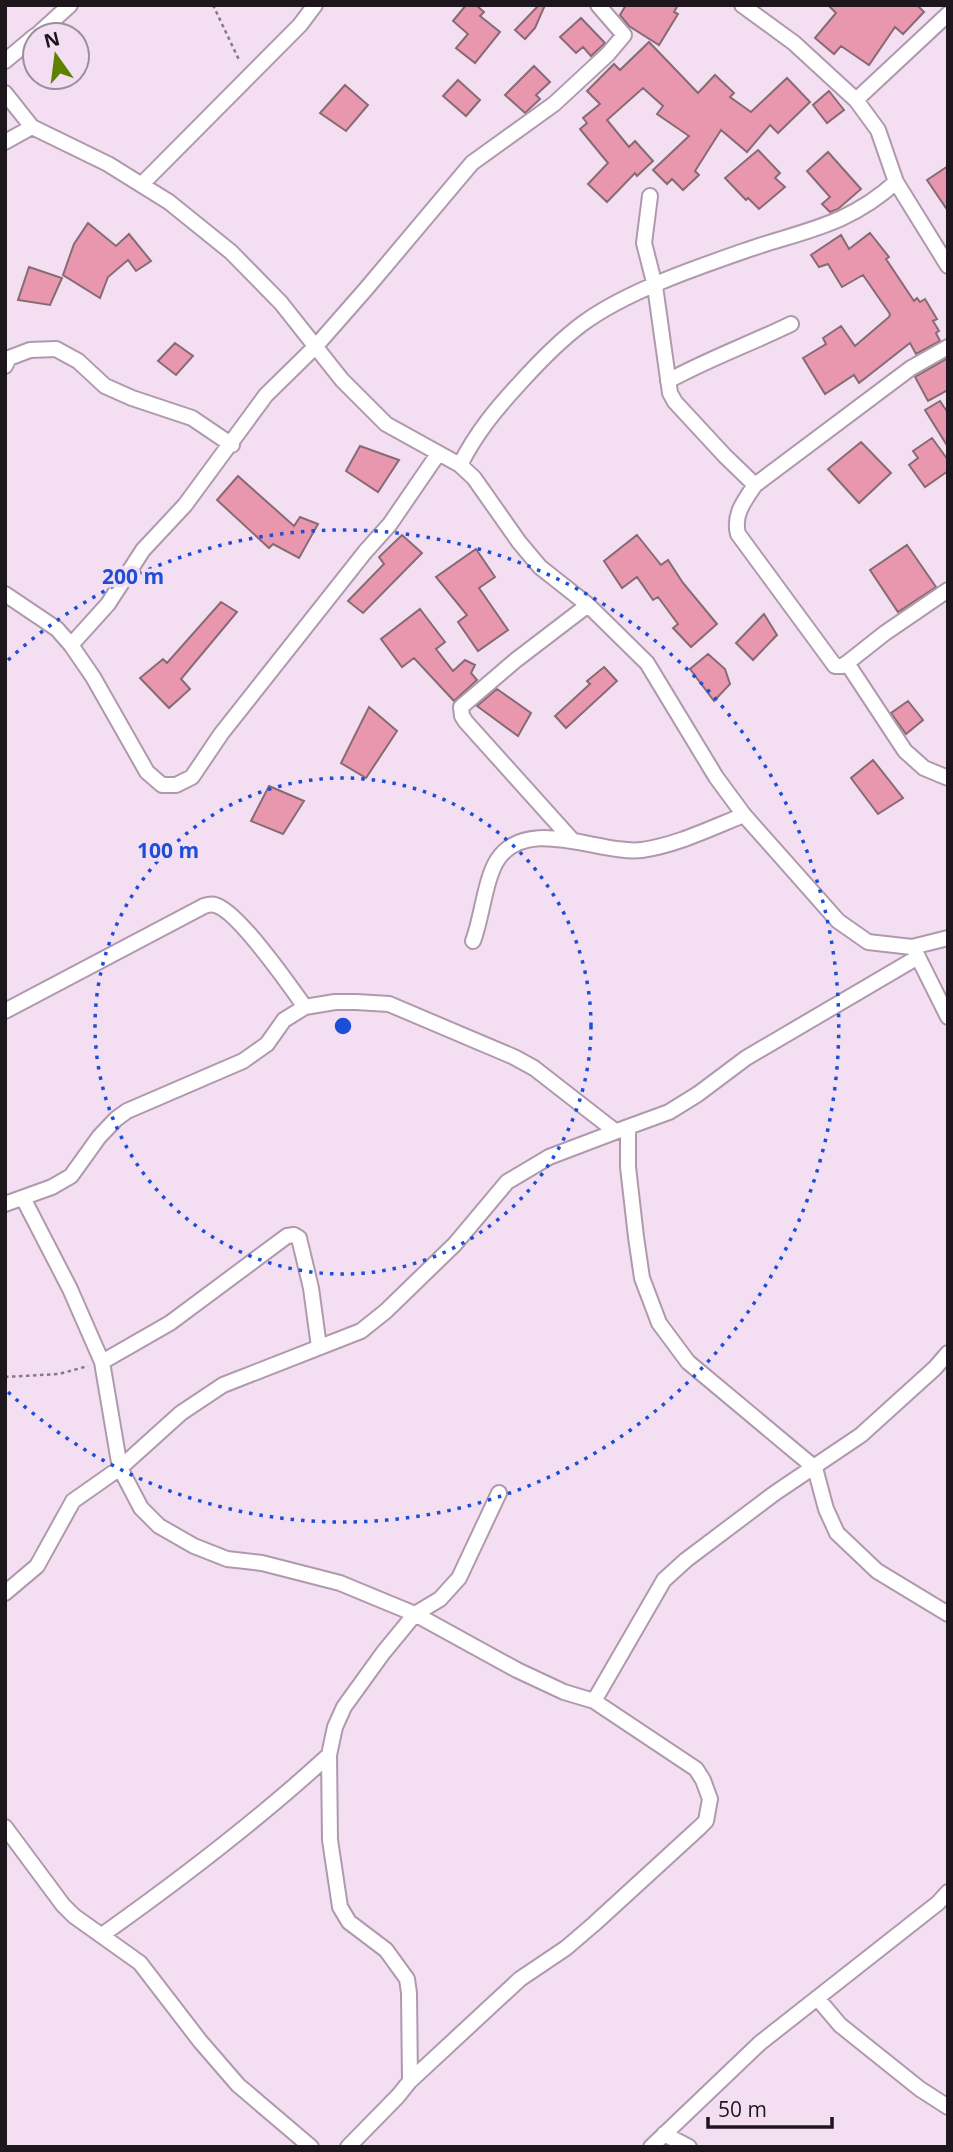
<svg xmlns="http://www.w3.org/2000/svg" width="953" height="2152" viewBox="0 0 953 2152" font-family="'Open Sans',sans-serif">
<rect width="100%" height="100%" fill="#f4def2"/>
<path fill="#e996af" stroke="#866b72" stroke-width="2" d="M 466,5 L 476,5 L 484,12 L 480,16 L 500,32 L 475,63 L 456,48 L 468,34 L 453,21 Z
M 539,5 L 545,5 L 535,28 L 525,39 L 515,30 Z
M 626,5 L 678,5 L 674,12 L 678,14 L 659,45 L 629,26 L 620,15 Z
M 828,5 L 917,5 L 924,12 L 903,34 L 895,27 L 869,65 L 841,46 L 834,54 L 815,38 L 836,13 Z
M 581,18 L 605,43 L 591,56 L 583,47 L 576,53 L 560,37 Z
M 649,42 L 698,93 L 715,75 L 734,93 L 730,97 L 751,112 L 787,78 L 810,102 L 778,133 L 770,125 L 747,152 L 721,130 L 695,171 L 699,175 L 683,190 L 672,179 L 667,184 L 653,170 L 689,136 L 657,114 L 663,106 L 643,88 L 607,120 L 629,147 L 635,141 L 653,161 L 637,176 L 635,173 L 607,202 L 588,184 L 608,163 L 580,129 L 587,123 L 583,118 L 600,104 L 587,91 L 614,64 L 620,70 Z
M 534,66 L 550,82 L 536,95 L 540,99 L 525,113 L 505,95 Z
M 458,80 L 480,100 L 466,116 L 443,96 Z
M 345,85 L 368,105 L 346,131 L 320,113 Z
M 829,91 L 844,110 L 827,123 L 813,105 Z
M 758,150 L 780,173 L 775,178 L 785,187 L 759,209 L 748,198 L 746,200 L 725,178 Z
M 828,152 L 861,189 L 838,209 L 830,212 L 822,204 L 830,197 L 807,171 Z
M 948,166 L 948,211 L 927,180 Z
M 88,223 L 116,246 L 129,234 L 151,261 L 136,271 L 128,260 L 108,277 L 100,298 L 63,275 L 74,244 Z
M 870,233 L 889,257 L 886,259 L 914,301 L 917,298 L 920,302 L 925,299 L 937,319 L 933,321 L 939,331 L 936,333 L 940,341 L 916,354 L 910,343 L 859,383 L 854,375 L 825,394 L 803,358 L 826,344 L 823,338 L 841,326 L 855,346 L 889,317 L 890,314 L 863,275 L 842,287 L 828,264 L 819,267 L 811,255 L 841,235 L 849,249 Z
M 29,267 L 62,278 L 50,305 L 18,300 Z
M 175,343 L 193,356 L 176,375 L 158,361 Z
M 948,358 L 948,390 L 928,401 L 915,377 Z
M 940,401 L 948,413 L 948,447 L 925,410 Z
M 932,438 L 948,460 L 948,471 L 925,487 L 909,465 L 918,458 L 913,451 Z
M 861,442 L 891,473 L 859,503 L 828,469 Z
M 360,446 L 399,460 L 378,492 L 346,471 Z
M 238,476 L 294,526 L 300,517 L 318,524 L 299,558 L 273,544 L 269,548 L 217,500 Z
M 402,535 L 422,553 L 363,613 L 348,601 L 384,564 L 379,557 Z
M 637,535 L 661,565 L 668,560 L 683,583 L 717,624 L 691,647 L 673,628 L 678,624 L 658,597 L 653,600 L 637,577 L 622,588 L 604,561 Z
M 907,545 L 936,587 L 898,612 L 870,570 Z
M 476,549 L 495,577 L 479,588 L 508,630 L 478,651 L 458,622 L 467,615 L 436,577 Z
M 221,602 L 237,612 L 181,679 L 190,689 L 169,708 L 140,678 L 163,659 L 167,663 Z
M 420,609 L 445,642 L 436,649 L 453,671 L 465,660 L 475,665 L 471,673 L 477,680 L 454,701 L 414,658 L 402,667 L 381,639 Z
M 764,614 L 777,635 L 753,660 L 736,643 Z
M 708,654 L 725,669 L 730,684 L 714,701 L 690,669 Z
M 604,667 L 617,681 L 566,728 L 555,716 L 590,684 L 587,681 Z
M 497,689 L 531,713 L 518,736 L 477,706 Z
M 908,701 L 923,720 L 906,734 L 891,713 Z
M 369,707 L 397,731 L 366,778 L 341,763 Z
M 873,760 L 903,798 L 878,814 L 851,778 Z
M 269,786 L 304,801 L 283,834 L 251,821 Z"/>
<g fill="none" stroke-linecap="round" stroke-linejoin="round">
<g stroke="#af9aad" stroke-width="18">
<path id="minor" d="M 742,5 L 794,43 L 856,100 L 878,130 L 896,182 L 948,266
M 37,35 L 70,5
M 5,61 L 35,36
M 5,93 L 32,127 L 108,164 L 169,202 L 231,252 L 281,303 L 342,380 L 386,424 L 460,465 L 474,478 L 519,542 L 540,567 L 588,605 L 647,663 L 716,777 L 744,815 L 838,921 L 868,942 L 912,947 L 948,938
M 856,100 L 948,14
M 5,142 L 32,127
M 142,184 L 300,25 L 315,5
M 650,196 L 644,243 L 655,286 L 670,393 L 675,402 L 725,456 L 755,485
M 948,347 L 911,368 L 755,485 C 744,501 733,515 738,534 L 835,666 L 842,666 L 847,663 L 885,633 L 948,590
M 5,366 L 9,358 L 30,350 L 56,349 L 78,361 L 105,386 L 132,398 L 192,418 L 232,445
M 668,381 C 708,359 750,344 791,324
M 460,465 C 476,433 496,409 520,383 C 539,362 558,342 582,324 C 625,292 695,268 747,250 C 805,230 847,226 896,182
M 5,594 L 57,629 L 71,645 L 93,677 L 147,772 L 162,785 L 176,785 L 192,777 L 221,734 L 365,552 L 390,524 L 438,454
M 71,645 L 108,604 L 143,550 L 185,505 L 266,395 L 316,346 L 366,289 L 472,163 L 554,104 L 608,54 L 624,35 L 598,5
M 847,663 L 905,751 L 924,768 L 948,778
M 573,841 L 466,722 L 462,716 L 461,707 L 516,660 L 588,605
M 473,941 C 482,918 485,878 498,859 C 528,815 601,855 642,850 C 677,845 711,828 744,815
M 914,949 L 948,1017
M 918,957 L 746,1058 L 698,1094 L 669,1112 L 628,1127 L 628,1167 L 636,1237 L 642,1278 L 659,1323 L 688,1362 L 815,1468 L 826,1509 L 837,1533 L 877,1571 L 948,1614
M 5,1011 L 204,906 C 207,905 212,904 215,905 C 237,910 290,986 305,1007
M 23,1198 L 70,1289 L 102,1362 L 120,1468 L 141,1508 L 159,1526 L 194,1546 L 227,1559 L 262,1563 L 340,1583 L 381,1600 L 415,1614 L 517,1670 L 564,1692 L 594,1701 L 696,1769 L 703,1780 L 710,1799 L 706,1821 L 700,1827 L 594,1924 L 566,1948 L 520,1979 L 410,2081 L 398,2096 L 348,2147
M 5,1204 L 52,1187 L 71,1176 L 99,1137 L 116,1119 L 127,1111 L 243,1061 L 267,1044 L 284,1020 L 305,1007 L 335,1002 L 356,1002 L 389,1004 L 514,1057 L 534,1068 L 615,1131
M 102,1362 L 170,1323 L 287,1236 L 294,1235 L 299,1238 L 311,1288 L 319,1347
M 5,1593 L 37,1566 L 73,1501 L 120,1468 L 181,1413 L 223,1385 L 361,1331 L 386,1311 L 455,1244 L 507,1182 L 549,1157 L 628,1127
M 594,1701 L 664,1580 L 686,1560 L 775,1493 L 861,1435 L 935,1368 L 948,1353
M 5,1827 L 63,1905 L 74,1916 L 140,1963 L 200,2041 L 238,2085 L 311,2147
M 102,1935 C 181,1879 257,1821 329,1755
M 818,1999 L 840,2025 L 920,2089 L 948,2107
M 410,2081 L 409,1993 L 407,1979 L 386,1950 L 349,1922 L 340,1907 L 330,1840 L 329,1755 L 335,1727 L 344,1707 L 383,1653 L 415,1614 L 440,1599 L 459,1578 L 499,1493
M 664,2134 L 689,2147
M 651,2147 L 760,2043 L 938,1903 L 948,1892"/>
</g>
<path stroke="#877986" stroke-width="2.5" stroke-dasharray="3.5 3.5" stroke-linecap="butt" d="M 213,5 L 240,62
M 5,1377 L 59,1374 L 88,1366"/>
<use href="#minor" stroke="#fff" stroke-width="14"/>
</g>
<g fill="none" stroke="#1d4ed8" stroke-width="3.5" stroke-dasharray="3.5 7">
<circle cx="343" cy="1026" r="248"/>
<path d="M8 660A496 496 0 1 1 8 1392"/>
</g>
<circle cx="343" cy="1026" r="10" fill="#1d4ed8" stroke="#f4def2" stroke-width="3.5"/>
<g font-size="21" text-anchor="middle" font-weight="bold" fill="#1d4ed8" stroke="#f4def2" stroke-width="7" stroke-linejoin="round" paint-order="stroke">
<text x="133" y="584">200 m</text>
<text x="168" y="858">100 m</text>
</g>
<rect width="953" height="2152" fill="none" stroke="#1d161d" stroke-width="14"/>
<g transform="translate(56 56) rotate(346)"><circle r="33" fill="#f4def2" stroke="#9e8e9d" stroke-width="2"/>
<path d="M0-5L12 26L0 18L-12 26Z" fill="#5d8200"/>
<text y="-10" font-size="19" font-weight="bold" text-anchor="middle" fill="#1d161d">N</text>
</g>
<path d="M708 2117v10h124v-10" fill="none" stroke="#1d161d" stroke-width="3.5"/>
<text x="718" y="2117" font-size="21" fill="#1d161d" stroke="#f4def2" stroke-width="5" paint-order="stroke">50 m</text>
</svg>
